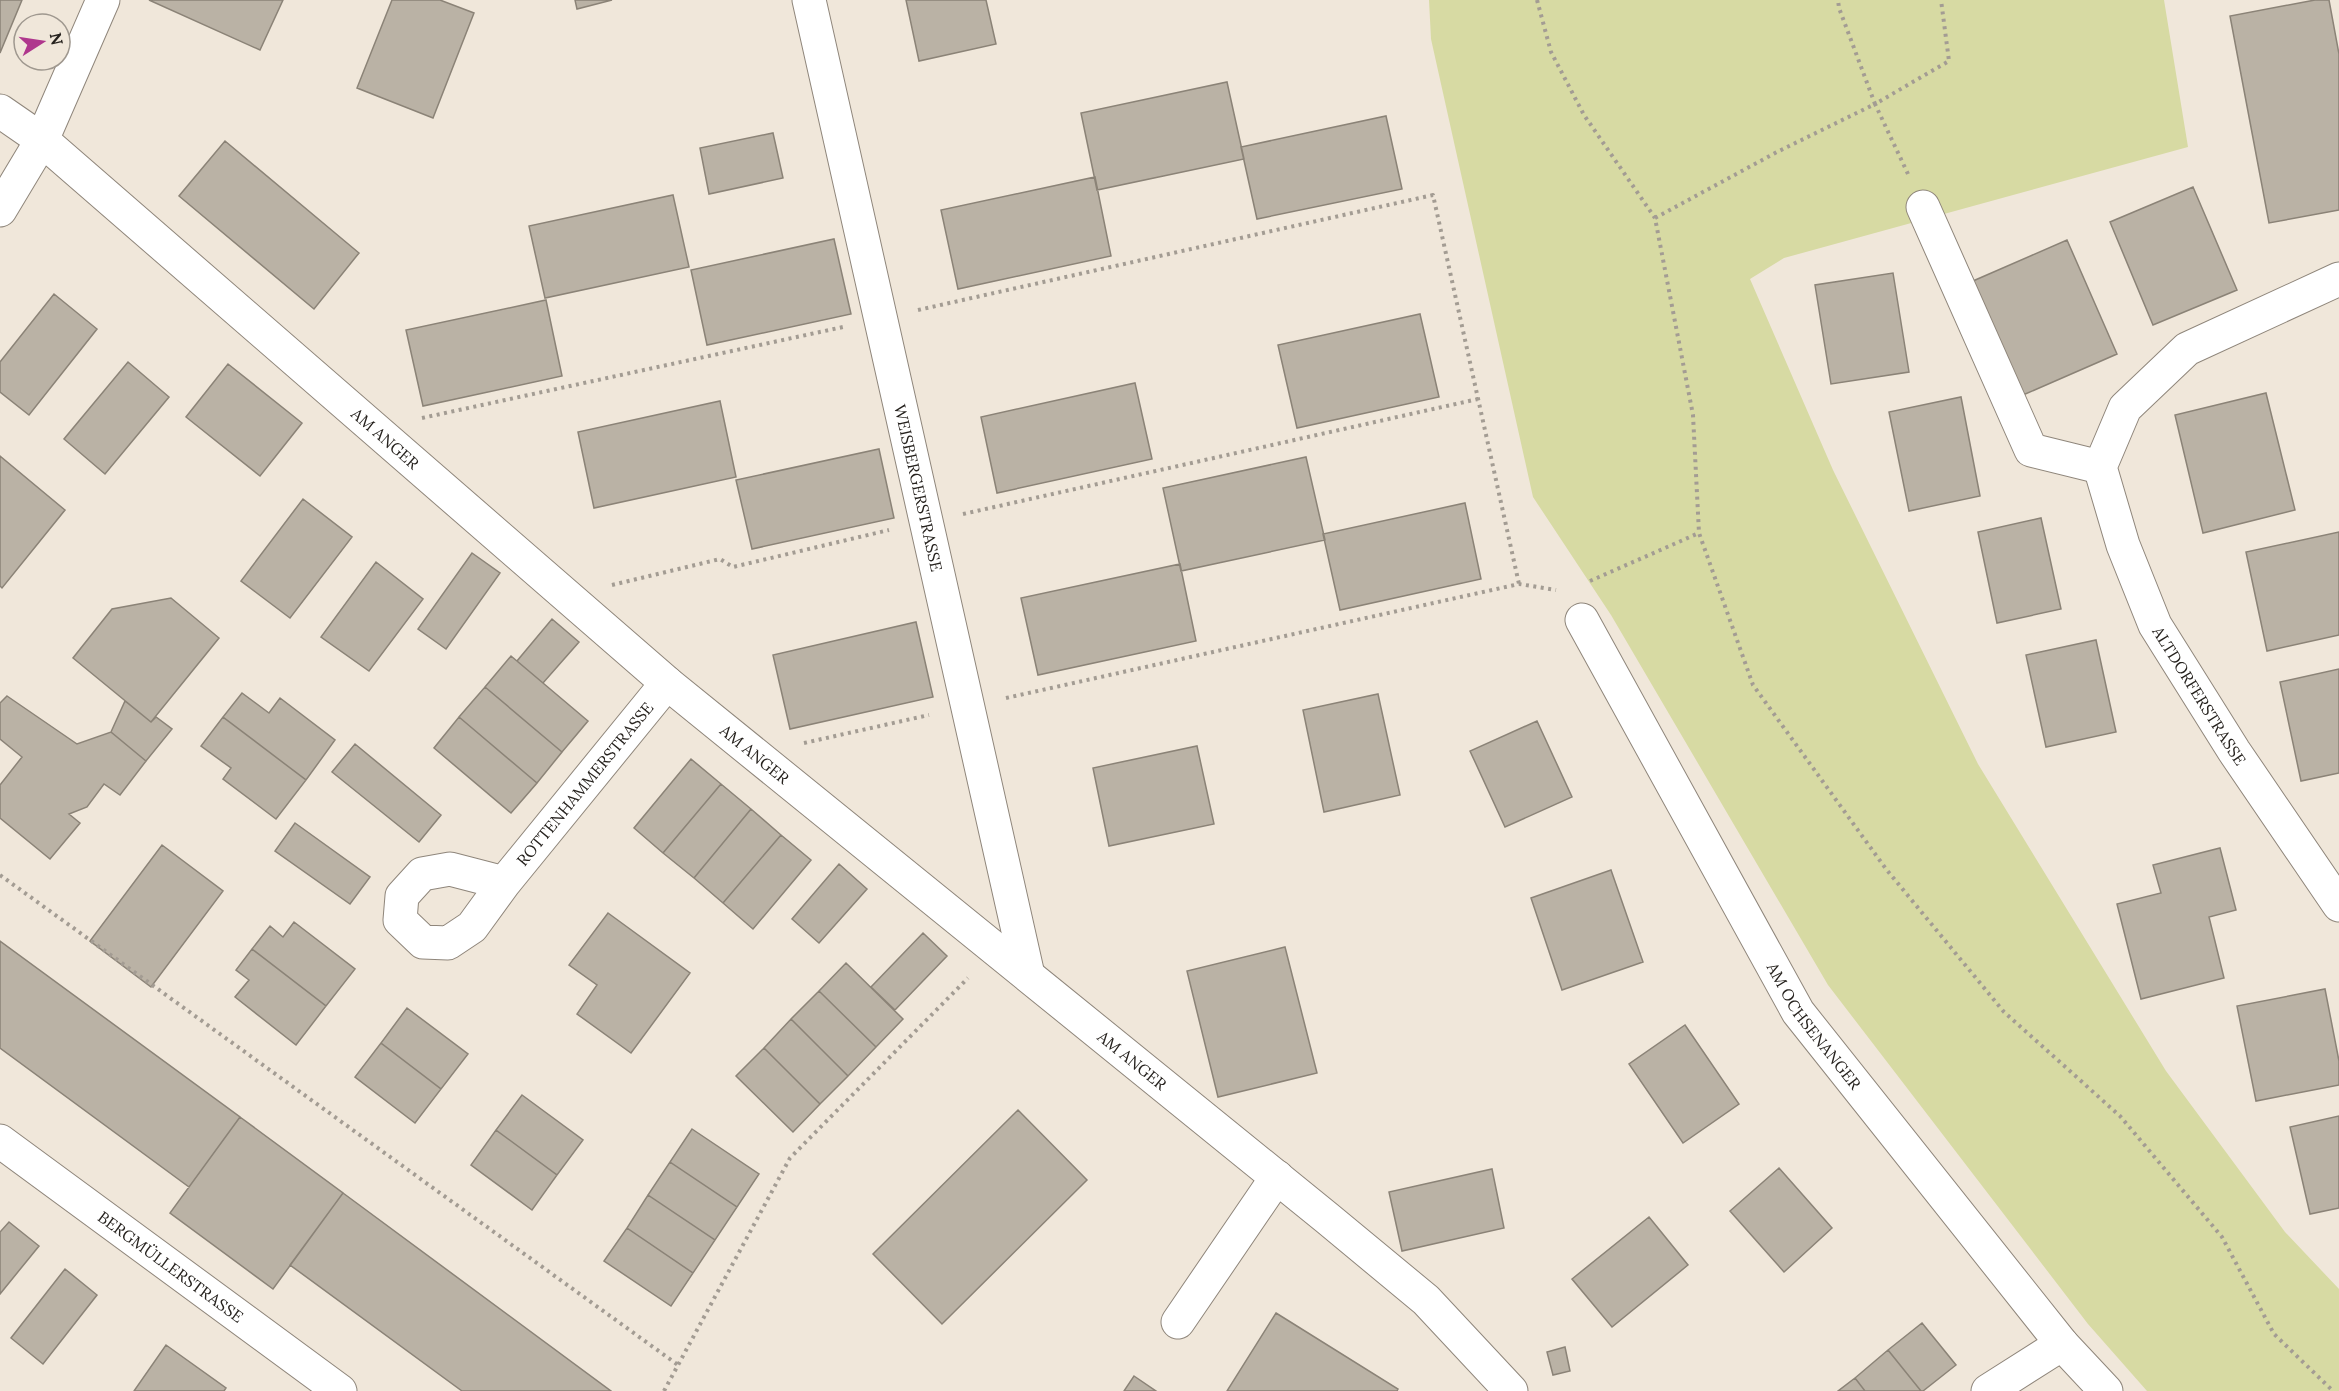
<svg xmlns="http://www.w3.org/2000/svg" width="2339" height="1391" viewBox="0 0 2339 1391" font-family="Lora,serif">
<rect width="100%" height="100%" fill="#f0e7da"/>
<path fill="#d7daa3" d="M 1429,0 L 2164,0 L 2188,147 L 1784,258 L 1750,279 L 1833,470 L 1978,764 L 2166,1071 L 2285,1232 L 2339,1289 L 2339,1391 L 2147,1391 L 2088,1324 L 1828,985 L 1611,615 L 1533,497 L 1431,39 Z"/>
<path fill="#bab2a5" stroke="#8b8377" stroke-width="1.5" d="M 0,0 L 22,0 L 0,53 Z
M 149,0 L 283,0 L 260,50 Z
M 392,0 L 440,0 L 474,13 L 433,118 L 357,88 Z
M 575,0 L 612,0 L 577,9 Z
M 906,0 L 986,0 L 996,44 L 919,61 Z
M 2315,0 L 2329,0 L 2339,54 L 2339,210 L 2269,223 L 2230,16 Z
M 1227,82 L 1244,159 L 1097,190 L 1081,113 Z
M 1386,116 L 1402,189 L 1257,219 L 1241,147 Z
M 773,133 L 783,178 L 709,194 L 700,148 Z
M 225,141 L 359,253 L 314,309 L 179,196 Z
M 1095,177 L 1111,256 L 958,289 L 941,210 Z
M 2193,187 L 2237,290 L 2153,325 L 2110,222 Z
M 673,195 L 689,267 L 545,298 L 529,226 Z
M 834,239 L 851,314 L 707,345 L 691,270 Z
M 2067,240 L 2117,354 L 2023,395 L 1973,281 Z
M 1893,273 L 1909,372 L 1831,384 L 1815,285 Z
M 54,294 L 97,329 L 29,415 L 0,392 L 0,362 Z
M 546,300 L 562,376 L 423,406 L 406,330 Z
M 1420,314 L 1439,397 L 1297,428 L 1278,345 Z
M 128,362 L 169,397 L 105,474 L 64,439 Z
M 228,364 L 302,423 L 260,476 L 186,417 Z
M 1135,383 L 1152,459 L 997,493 L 981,417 Z
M 2266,393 L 2295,510 L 2203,533 L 2175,415 Z
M 1961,397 L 1980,496 L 1909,511 L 1889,412 Z
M 720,401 L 736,477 L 594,508 L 578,432 Z
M 879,449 L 894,518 L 752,549 L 736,480 Z
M 0,456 L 65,510 L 2,588 L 0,586 Z
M 1306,457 L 1325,540 L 1181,571 L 1163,488 Z
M 303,499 L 352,537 L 290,618 L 241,581 Z
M 1465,503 L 1481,579 L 1340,610 L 1323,534 Z
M 2041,518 L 2061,609 L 1997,623 L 1978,532 Z
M 2339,532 L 2339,635 L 2267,651 L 2246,552 Z
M 472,553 L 500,573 L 446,649 L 418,629 Z
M 376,562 L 423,599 L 369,671 L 321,637 Z
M 1180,564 L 1196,641 L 1038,675 L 1021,598 Z
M 171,598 L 219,638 L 151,722 L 73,658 L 112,609 Z
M 552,619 L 579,642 L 543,683 L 517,661 Z
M 916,622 L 933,697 L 790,729 L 773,655 Z
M 2096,640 L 2116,732 L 2046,747 L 2026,655 Z
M 511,656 L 588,721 L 562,752 L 485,687 Z
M 2339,669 L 2339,773 L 2301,781 L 2280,682 Z
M 485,687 L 562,752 L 537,783 L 459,717 Z
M 242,693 L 269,713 L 280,698 L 335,740 L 306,780 L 223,717 Z
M 1378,694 L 1400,795 L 1324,812 L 1303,710 Z
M 7,696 L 77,744 L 111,732 L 146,761 L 120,795 L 104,784 L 87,807 L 69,814 L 80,823 L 50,859 L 0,818 L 0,785 L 22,757 L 0,739 L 0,703 Z
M 125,701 L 151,722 L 156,717 L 172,729 L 146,761 L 111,732 Z
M 223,717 L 306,780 L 276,819 L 223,779 L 231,768 L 201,746 Z
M 459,717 L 537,783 L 511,813 L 434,748 Z
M 1537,721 L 1572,797 L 1505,827 L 1470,751 Z
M 355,744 L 441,815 L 419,842 L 332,772 Z
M 1197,746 L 1214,824 L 1109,846 L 1093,768 Z
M 691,759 L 721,784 L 663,853 L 634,828 Z
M 721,784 L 751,809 L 694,878 L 663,853 Z
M 751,809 L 781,835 L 723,903 L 694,878 Z
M 295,823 L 370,877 L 350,904 L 275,851 Z
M 781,835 L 811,860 L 753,929 L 723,903 Z
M 162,845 L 223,891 L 151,987 L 90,941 Z
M 2220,848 L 2236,910 L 2209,917 L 2224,978 L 2141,999 L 2117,904 L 2161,893 L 2153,865 Z
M 839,864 L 867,889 L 819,943 L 792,919 Z
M 1611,870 L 1643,962 L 1562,990 L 1531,898 Z
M 608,913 L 690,973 L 631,1053 L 577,1014 L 597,985 L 569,965 Z
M 294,922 L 355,969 L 326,1006 L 252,949 L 270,926 L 283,937 Z
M 923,933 L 947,956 L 895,1010 L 871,987 Z
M 0,941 L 240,1117 L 189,1187 L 0,1048 Z
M 1285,947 L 1317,1073 L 1218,1097 L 1187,971 Z
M 252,949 L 326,1006 L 296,1045 L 235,997 L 249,980 L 236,970 Z
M 846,963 L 903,1019 L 876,1047 L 819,991 Z
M 2325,989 L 2339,1061 L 2339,1085 L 2256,1101 L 2237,1006 Z
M 819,991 L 876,1047 L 848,1076 L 791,1019 Z
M 407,1008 L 468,1054 L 441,1089 L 381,1043 Z
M 791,1019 L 848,1076 L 820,1104 L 764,1048 Z
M 1685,1025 L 1739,1104 L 1683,1143 L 1629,1064 Z
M 381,1043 L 441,1089 L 415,1123 L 355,1077 Z
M 764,1048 L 820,1104 L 793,1132 L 736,1076 Z
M 522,1095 L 583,1140 L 557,1175 L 496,1130 Z
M 1018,1110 L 1087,1180 L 942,1324 L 873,1254 Z
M 2339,1116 L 2339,1208 L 2310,1214 L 2290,1127 Z
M 240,1117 L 343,1193 L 273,1289 L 170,1213 Z
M 692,1129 L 759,1174 L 737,1207 L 670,1162 Z
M 496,1130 L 557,1175 L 532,1210 L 471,1165 Z
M 670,1162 L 737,1207 L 715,1240 L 648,1195 Z
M 1779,1168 L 1832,1228 L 1784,1272 L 1730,1211 Z
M 1492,1169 L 1504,1228 L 1402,1251 L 1389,1192 Z
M 343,1193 L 611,1391 L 462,1391 L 290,1265 Z
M 648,1195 L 715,1240 L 693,1273 L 627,1228 Z
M 1649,1217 L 1688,1265 L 1612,1327 L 1572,1279 Z
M 9,1222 L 39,1246 L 0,1294 L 0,1232 Z
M 627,1228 L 693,1273 L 671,1306 L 604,1261 Z
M 65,1269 L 97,1295 L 43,1364 L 11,1338 Z
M 1276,1313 L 1398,1389 L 1397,1391 L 1227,1391 Z
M 1922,1323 L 1956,1365 L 1923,1391 L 1921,1391 L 1888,1350 Z
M 166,1345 L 226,1388 L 224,1391 L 134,1391 Z
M 1565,1347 L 1570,1371 L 1553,1375 L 1547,1352 Z
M 1888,1350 L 1921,1391 L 1865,1391 L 1855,1378 Z
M 1134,1376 L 1156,1391 L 1124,1391 Z
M 1855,1378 L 1865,1391 L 1838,1391 Z"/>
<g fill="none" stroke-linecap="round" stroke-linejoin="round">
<g stroke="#8f867b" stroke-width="35">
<g id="minor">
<path id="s1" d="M 809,0 L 1028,975"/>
<path id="s2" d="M 0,111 L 42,140 L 667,683 L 1327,1218 L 1426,1300 L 1511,1391"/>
<path d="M 1923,207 L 2031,450 L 2100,467"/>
<path d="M 0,210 L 42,140 L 103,0"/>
<path id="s3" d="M 2339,279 L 2187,349 L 2125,408 L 2100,467 L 2123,545 L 2155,625 L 2234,751 L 2339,905"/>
<path id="s4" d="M 1582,620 L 1798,1012 L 2062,1344 L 2106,1391"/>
<path id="s5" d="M 504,883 L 450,869 L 422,874 L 402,896 L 400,920 L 423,942 L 448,943 L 472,927 L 504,883 L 667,683"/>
<path id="s6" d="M 0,1141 L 340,1391"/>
<path d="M 1178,1322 L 1277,1177"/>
<path d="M 1988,1391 L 2062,1344"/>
</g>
</g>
<path stroke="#a39c93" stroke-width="4" stroke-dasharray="3 4.5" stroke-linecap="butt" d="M 1537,0 L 1551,52 L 1584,115 L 1655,218 L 1693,415 L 1699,533 L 1753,685 L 1886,869 L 2004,1012 L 2120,1116 L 2222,1237 L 2274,1334 L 2333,1391
M 1908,174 L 1875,104 L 1949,61 L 1941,0
M 1655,218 L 1777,152 L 1875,104 L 1839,8 L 1838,0
M 918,310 L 1433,195 L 1519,584
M 422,418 L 843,327
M 963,514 L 1478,399
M 1590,581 L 1699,533
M 612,585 L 720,559 L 733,567 L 889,530
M 1006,698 L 1519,584 L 1556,590
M 804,743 L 929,715
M 0,875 L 678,1365
M 664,1391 L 790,1158 L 968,978"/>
<use href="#minor" stroke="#fff" stroke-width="33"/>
</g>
<g text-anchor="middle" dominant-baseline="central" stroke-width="5" stroke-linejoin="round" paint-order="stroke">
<g font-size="16" fill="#26221e" stroke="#f0e7da">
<text stroke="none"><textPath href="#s2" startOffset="506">AM ANGER</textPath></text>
<text stroke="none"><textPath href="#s1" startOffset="500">WEISBERGERSTRASSE</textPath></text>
<text stroke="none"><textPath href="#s3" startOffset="568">ALTDORFERSTRASSE</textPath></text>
<text stroke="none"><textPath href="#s2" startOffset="992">AM ANGER</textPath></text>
<text stroke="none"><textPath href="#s5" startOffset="406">ROTTENHAMMERSTRASSE</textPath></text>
<text stroke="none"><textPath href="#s4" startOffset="468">AM OCHSENANGER</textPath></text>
<text stroke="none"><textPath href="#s2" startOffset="1478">AM ANGER</textPath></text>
<text stroke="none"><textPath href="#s6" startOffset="212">BERGMÜLLERSTRASSE</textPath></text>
</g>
</g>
<g transform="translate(42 42) rotate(78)"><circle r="28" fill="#f0e7da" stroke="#9f988f" stroke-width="1.5"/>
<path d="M0-4.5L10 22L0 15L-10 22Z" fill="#af378d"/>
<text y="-9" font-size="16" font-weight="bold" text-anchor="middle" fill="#26221e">N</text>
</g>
</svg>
